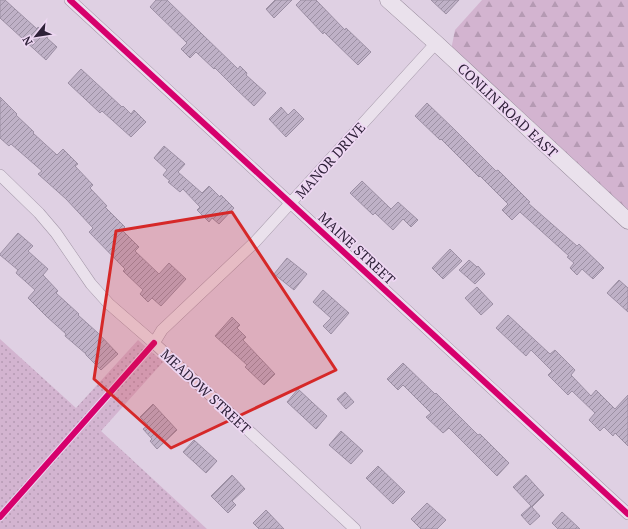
<svg xmlns="http://www.w3.org/2000/svg" width="628" height="529" viewBox="0 0 628 529" font-family="'PT Serif',serif">
<defs>
<pattern id="forest-firs" width="22" height="20" patternUnits="userSpaceOnUse"><rect width="22" height="20" fill="#d3b4d0"/><path d="M5 1l3.5 6h-7zM16 11l3.5 6h-7z" fill="#b59ab3"/></pattern>
<pattern id="park-dots" width="8" height="8" patternUnits="userSpaceOnUse"><rect width="8" height="8" fill="#d3b4d0"/><path d="M2 2h.1M6 6h.1" fill="none" stroke="#b59ab3" stroke-width="1.8" stroke-linecap="round"/></pattern>
<pattern id="building-hatch" width="6" height="6" patternUnits="userSpaceOnUse"><rect width="6" height="6" fill="#bfb1c7"/><path d="M-1 1l2-2M0 6l6-6M5 7l2-2" fill="none" stroke="#9c90a3"/></pattern>
</defs>
<rect width="100%" height="100%" fill="#dfd0e3"/>
<path fill="url(#forest-firs)" d="M 482,0 L 628,0 L 628,219 L 450,55 L 455,30 Z"/>
<path fill="url(#park-dots)" d="M 0,339 L 76,408 L 138,340 L 163,362 L 101,431 L 207,529 L 0,529 Z"/>
<path fill="url(#building-hatch)" stroke="#9c8fa4" d="M 0,0 L 5,0 L 37,29 L 38,27 L 48,36 L 47,38 L 57,47 L 46,60 L 0,18 Z
M 156,0 L 167,0 L 238,69 L 240,66 L 247,73 L 246,75 L 266,93 L 254,106 L 236,89 L 215,68 L 214,69 L 196,52 L 190,58 L 181,49 L 187,43 L 150,7 Z
M 275,0 L 292,0 L 274,18 L 266,9 Z
M 301,0 L 316,0 L 345,30 L 346,28 L 371,52 L 358,65 L 324,32 L 323,34 L 296,5 Z
M 431,0 L 459,0 L 446,14 Z
M 81,69 L 122,107 L 123,106 L 131,114 L 134,110 L 146,122 L 131,137 L 102,111 L 100,113 L 68,83 Z
M 0,97 L 17,114 L 16,115 L 34,132 L 33,133 L 57,155 L 63,149 L 78,164 L 75,166 L 93,185 L 90,188 L 107,206 L 105,207 L 125,227 L 122,230 L 139,247 L 135,251 L 159,274 L 169,263 L 186,279 L 161,306 L 152,298 L 148,302 L 140,294 L 143,290 L 123,271 L 125,269 L 89,232 L 93,228 L 66,199 L 38,174 L 42,171 L 11,144 L 9,146 L 0,138 Z
M 427,103 L 455,130 L 496,171 L 498,170 L 530,202 L 528,203 L 577,246 L 579,244 L 604,268 L 593,279 L 582,269 L 577,275 L 570,268 L 574,263 L 567,257 L 569,256 L 520,212 L 512,220 L 502,210 L 508,204 L 480,176 L 479,177 L 441,139 L 440,140 L 415,116 Z
M 281,107 L 288,115 L 294,109 L 304,119 L 286,137 L 269,119 Z
M 164,146 L 185,164 L 178,172 L 202,193 L 209,186 L 220,197 L 221,195 L 234,208 L 219,224 L 212,218 L 209,222 L 197,210 L 200,207 L 183,189 L 180,192 L 168,182 L 170,181 L 163,175 L 167,170 L 154,158 Z
M 362,181 L 391,209 L 398,202 L 418,220 L 411,227 L 403,219 L 393,230 L 375,213 L 373,215 L 350,193 Z
M 18,233 L 33,246 L 28,251 L 48,269 L 43,275 L 58,291 L 56,293 L 79,314 L 78,315 L 98,333 L 118,354 L 101,370 L 86,355 L 86,354 L 65,336 L 66,334 L 46,316 L 28,298 L 35,290 L 16,273 L 18,270 L 0,255 L 0,254 Z
M 450,249 L 462,261 L 443,279 L 432,268 Z
M 287,258 L 307,274 L 294,290 L 274,274 Z
M 469,260 L 477,267 L 478,266 L 485,274 L 475,284 L 459,270 Z
M 619,280 L 628,288 L 628,312 L 607,293 Z
M 477,287 L 493,304 L 481,315 L 465,298 Z
M 323,290 L 349,313 L 331,334 L 323,326 L 331,318 L 313,302 Z
M 508,315 L 550,354 L 555,350 L 575,370 L 571,375 L 591,396 L 596,390 L 615,409 L 628,395 L 628,446 L 615,433 L 613,436 L 604,427 L 600,431 L 589,420 L 595,413 L 572,391 L 568,395 L 548,375 L 552,371 L 531,350 L 526,356 L 496,328 Z
M 232,317 L 240,325 L 237,328 L 246,337 L 243,340 L 275,374 L 264,385 L 245,367 L 247,365 L 215,336 Z
M 403,363 L 435,394 L 436,393 L 478,435 L 480,434 L 509,463 L 497,476 L 449,428 L 443,433 L 426,417 L 431,413 L 403,385 L 398,390 L 387,379 Z
M 298,389 L 327,416 L 316,429 L 287,402 Z
M 345,392 L 354,402 L 346,409 L 337,399 Z
M 153,404 L 177,430 L 157,449 L 150,441 L 152,439 L 143,429 L 148,425 L 140,417 Z
M 341,431 L 363,451 L 351,464 L 329,445 Z
M 194,440 L 217,461 L 206,473 L 183,452 Z
M 378,466 L 405,492 L 393,504 L 366,478 Z
M 232,475 L 245,489 L 232,501 L 236,505 L 228,513 L 211,496 Z
M 526,475 L 544,495 L 532,507 L 513,487 Z
M 427,503 L 446,520 L 437,529 L 421,529 L 411,519 Z
M 531,506 L 540,516 L 530,525 L 521,515 Z
M 266,510 L 284,529 L 259,529 L 253,523 Z
M 562,512 L 580,529 L 558,529 L 552,523 Z"/>
<g fill="none" stroke-linecap="round" stroke-linejoin="round">
<g stroke="#a498a9" stroke-width="12">
<path id="street" d="M 70,0 L 628,514
M 0,175 L 39,213 L 56,233 L 91,284 L 109,304 L 154,343 L 355,529
M 154,343 L 162,330 L 255,242 L 436,43"/>
</g>
<g stroke="#948898" stroke-width="17">
<path id="secondary" d="M 388,0 L 436,43 L 628,221"/>
</g>
<use href="#street" stroke="#eae1ec" stroke-width="11"/>
<use href="#secondary" stroke="#eae1ec" stroke-width="16"/>
<g stroke="#eed7f3" stroke-width="8">
<path id="cycleway" d="M 70,0 L 628,514
M 0,517 L 154,343"/>
</g>
<use href="#cycleway" stroke="#d6006c" stroke-width="6"/>
</g>
<path fill="#d62828" fill-opacity="0.2" stroke="#d62828" stroke-width="3" stroke-linejoin="round" d="M 232,212 L 336,370 L 171,448 L 94,379 L 116,231 Z"/>
<g text-anchor="middle" dominant-baseline="central" stroke-width="3.5" stroke-linejoin="round" paint-order="stroke">
<g font-size="14" fill="#2e2138" stroke="#eed7f3">
<text transform="translate(508 110) rotate(43)">CONLIN ROAD EAST</text>
<text transform="translate(330 160) rotate(-48)">MANOR DRIVE</text>
<text transform="translate(357 248) rotate(43)">MAINE STREET</text>
<text transform="translate(206 391) rotate(43)">MEADOW STREET</text>
</g>
</g>
<g transform="translate(36 36) rotate(240)" stroke="#eed7f3" stroke-width="3" paint-order="stroke">
<path d="M0-3L7 15L0 10L-7 15Z" fill="#2e2138"/>
<text y="-6" font-size="11" font-weight="bold" text-anchor="middle" fill="#2e2138">N</text>
</g>
</svg>
